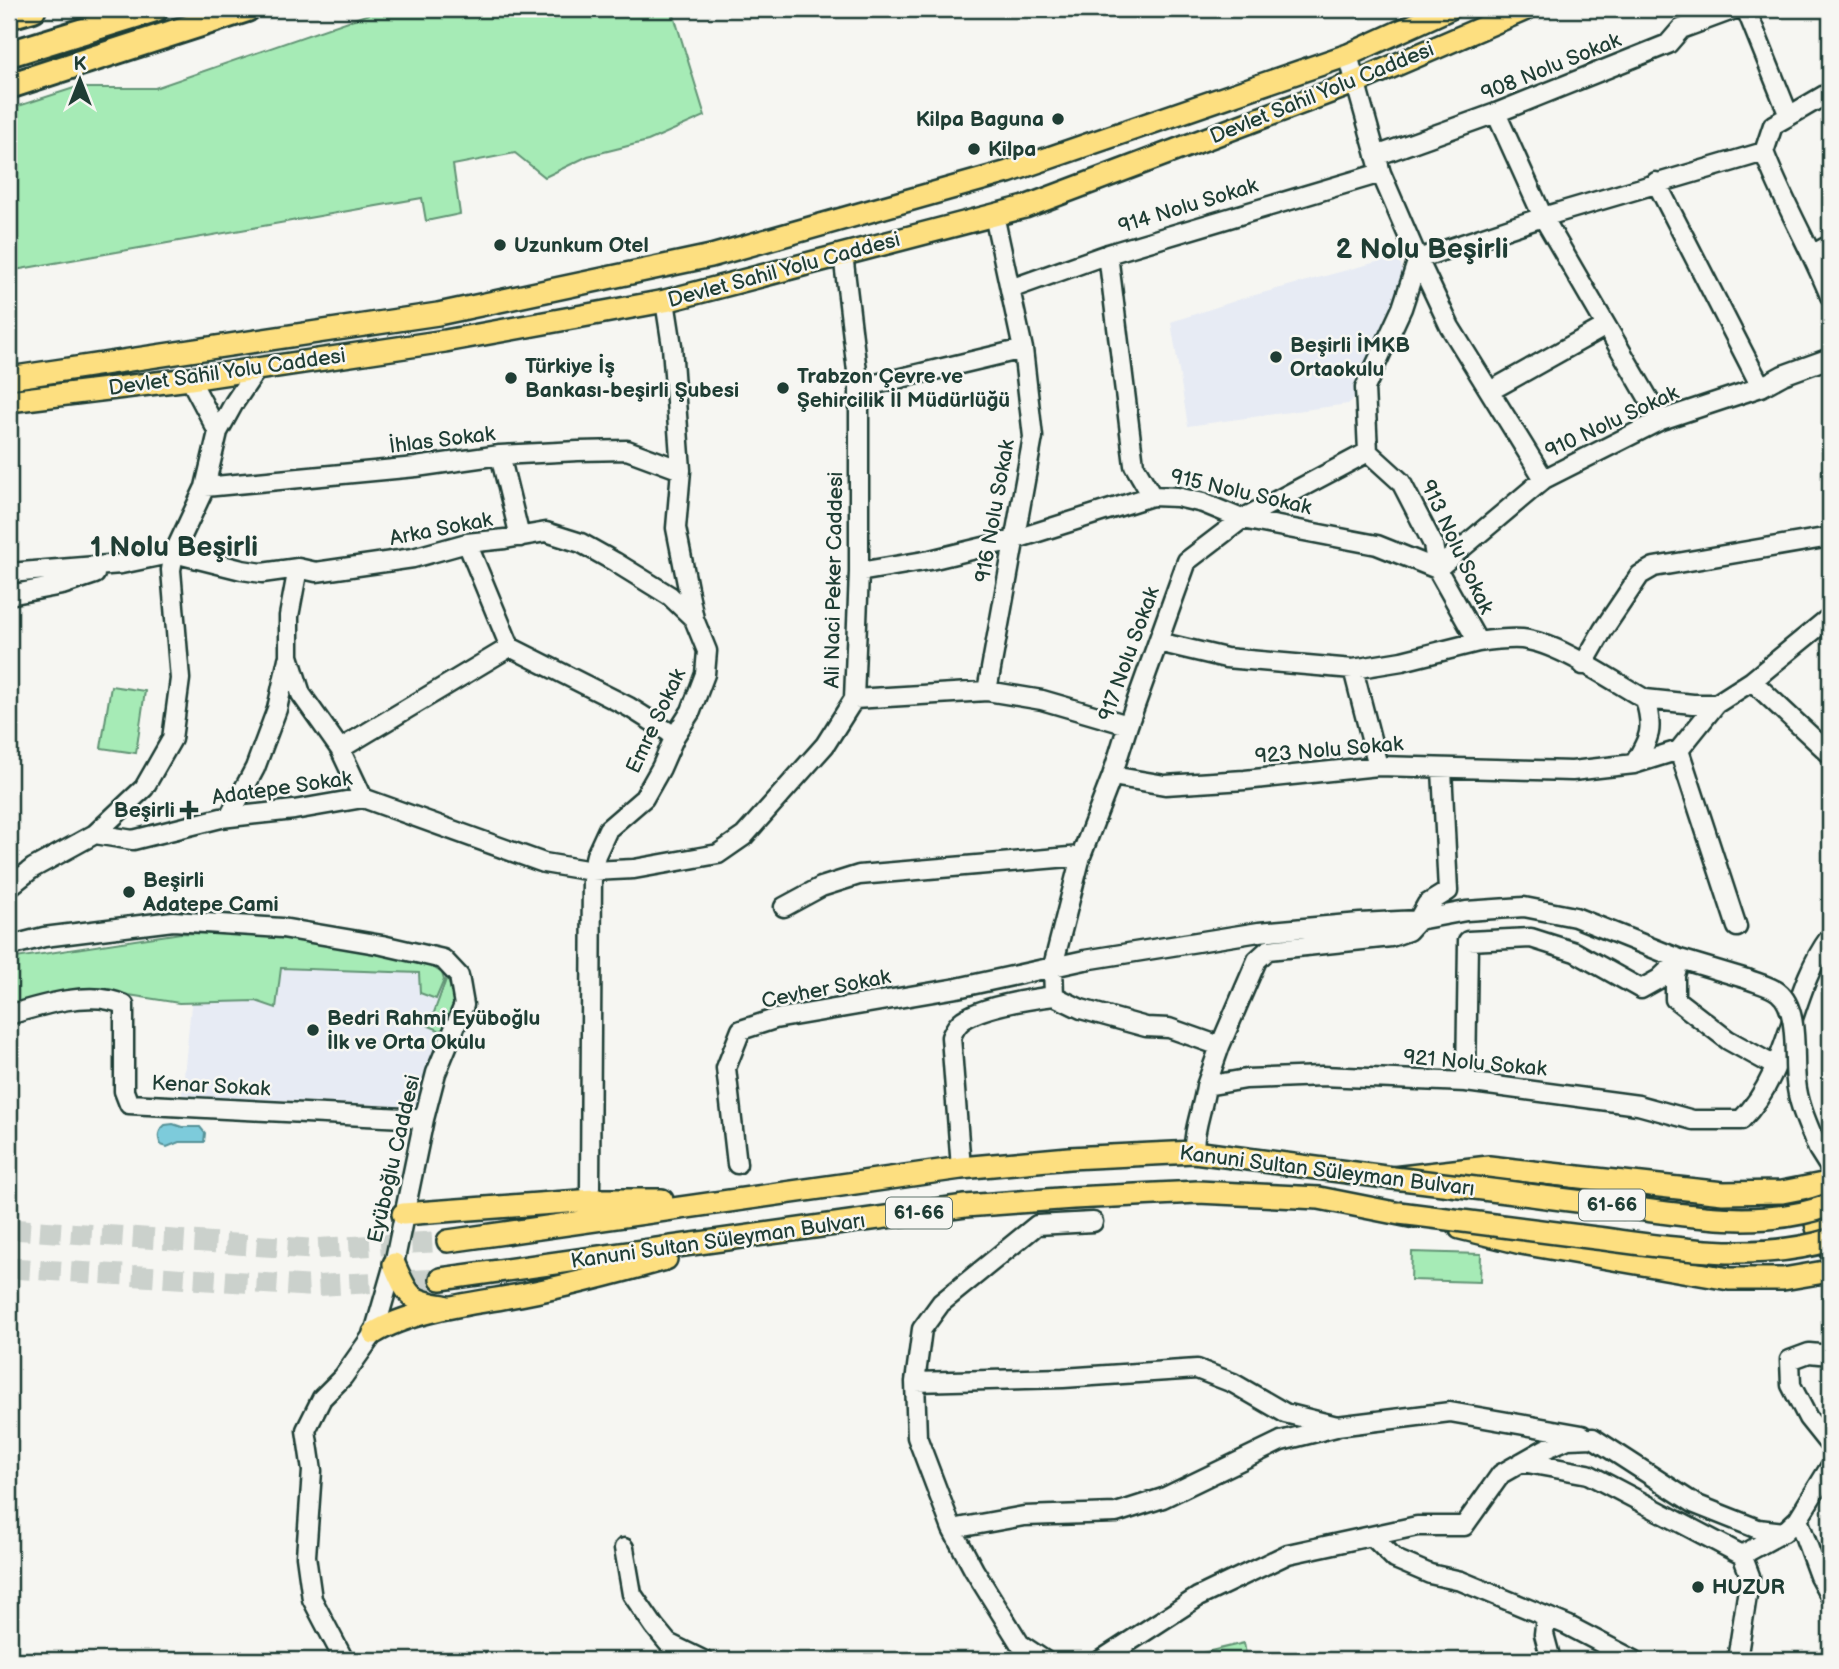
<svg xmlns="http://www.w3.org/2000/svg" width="1839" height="1669" viewBox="0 0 1839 1669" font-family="'Balsamiq Sans',sans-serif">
<rect width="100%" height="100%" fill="#f6f6f2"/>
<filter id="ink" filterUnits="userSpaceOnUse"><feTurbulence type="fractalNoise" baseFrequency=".0143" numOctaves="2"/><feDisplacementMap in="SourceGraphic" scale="14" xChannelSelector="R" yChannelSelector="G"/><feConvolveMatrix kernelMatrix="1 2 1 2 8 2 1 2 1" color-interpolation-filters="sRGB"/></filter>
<g filter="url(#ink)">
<path fill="#e7ebf4" d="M 1399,256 L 1404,278 L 1361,393 L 1348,404 L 1188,426 L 1171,322 L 1244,298 Z
M 294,950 L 442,970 L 447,977 L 429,1026 L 446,1033 L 416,1107 L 182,1095 L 195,966 Z"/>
<path fill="#a6ebb6" stroke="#629475" stroke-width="2" d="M 383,9 L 672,9 L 705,116 L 648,141 L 588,156 L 545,177 L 515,153 L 453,165 L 460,214 L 426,221 L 422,198 L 9,271 L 9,109 L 74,88 L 155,88 Z
M 111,686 L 145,691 L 136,753 L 101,748 Z
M 181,933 L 287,935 L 428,964 L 442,973 L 444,980 L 436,999 L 420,993 L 419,973 L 281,968 L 276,1008 L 256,1001 L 179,1003 L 85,988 L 9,1009 L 9,959 Z
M 447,977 L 455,1001 L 446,1033 L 429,1026 Z
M 1412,1252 L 1481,1254 L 1480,1282 L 1411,1280 Z
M 1244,1643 L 1247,1660 L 1173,1660 Z"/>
<path fill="#7dcbdb" stroke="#579298" stroke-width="2" d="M 173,1124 L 182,1127 L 200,1127 L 205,1133 L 204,1142 L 179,1142 L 167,1147 L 161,1145 C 157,1136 158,1131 165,1125 Z"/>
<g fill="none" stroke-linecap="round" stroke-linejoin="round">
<path stroke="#cbd1cc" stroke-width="21" stroke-dasharray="21 10" stroke-linecap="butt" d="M 9,1229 L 310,1249 L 448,1241
M 9,1268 L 307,1286 L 441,1279"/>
<g stroke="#1f3d34" stroke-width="23">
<path id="minor" d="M 1746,9 L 1789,116 L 1773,125 L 1764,152 C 1783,202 1810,247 1830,296
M 1348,55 L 1381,173 L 1418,259 L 1450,327 L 1544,479
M 1496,113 L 1543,217 L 1661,420
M 1789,116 L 1830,92
M 1764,152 L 1543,217 L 1418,259 L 1402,308 L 1365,388 L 1368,452 L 1401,482 L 1433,544 L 1437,569 L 1478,642 C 1492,640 1507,638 1522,639 C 1559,643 1611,680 1645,699 L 1693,704 L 1716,704 L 1752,681 L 1830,754
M 1376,156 L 1496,113 L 1668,44 L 1681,29 L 1735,9
M 1656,182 L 1761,387
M 1108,254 L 1134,465 L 1152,496 L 1177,497 L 1203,503 L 1242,519 L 1377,545 L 1437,569 L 1544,479 L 1661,420 L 1761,387 L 1783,375 L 1830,358
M 1813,254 L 1830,245
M 1010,289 L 1108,254 L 1381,173
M 190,379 L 218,432
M 859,388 L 1023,349
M 1490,391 L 1606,326
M 500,455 L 520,537
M 205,487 L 416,467 L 500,455 L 578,451 L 627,450 L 681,470
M 467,543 L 510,647
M 298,568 L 289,616 L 289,656 L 301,694 L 340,749 L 363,798
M 859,572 L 930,560 L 1013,540 L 1152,496
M 9,573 L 121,564 L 174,553 L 242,570 L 262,573 L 298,568 L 316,572 L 413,558 L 467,543 L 505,539 L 546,532 L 581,543 L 615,562 L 670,596 L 694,619
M 9,595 L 62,585 L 95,574
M 1158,642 L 1226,658 L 1353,669 L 1402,661 L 1478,642
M 1583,665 L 1603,630 L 1640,575 L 1654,567 L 1830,537
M 1353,669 L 1378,766
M 1752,681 L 1830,617
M 987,691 L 1033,437 L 1023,349 L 994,215
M 854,699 L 987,691 L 1042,700 L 1128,725
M 340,749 L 510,647 L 629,707 L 675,736
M 1679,750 L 1737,927
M 1634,764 C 1650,737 1654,730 1645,699
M 1112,776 L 1165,785 L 1245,780 L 1378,766 L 1572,771 L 1634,764 L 1679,750 L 1716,704
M 229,817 L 255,768 L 277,709 L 288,659
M 95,834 L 133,840 L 221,818 L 294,810 L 363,798 L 544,863 L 592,871 L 634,869 L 718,854 L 744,836 L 825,745 L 854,699 L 859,572 L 859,388 L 843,254
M 9,887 L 33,868 L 95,834 L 144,788 L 172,739 L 180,679 L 171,570 L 174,553 L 205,487 L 218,432 L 234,403 L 257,369
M 784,907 L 821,887 L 859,875 L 1081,856
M 9,946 L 44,937 L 173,921 L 282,928 L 382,945 L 443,959 L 459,976 L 464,1005 L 436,1073 L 424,1119 L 394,1264 L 374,1333 L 343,1377 L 322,1398 L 306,1430 L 312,1471 L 306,1556 L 312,1599 L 344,1660
M 1680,959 L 1675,975 L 1675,999 L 1728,1040 L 1775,1066
M 1054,996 L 1081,1009 L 1146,1027 L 1169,1028 L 1220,1046
M 9,1015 C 41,1005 93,989 124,1005 L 124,1091 L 129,1104 L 424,1119
M 1466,1082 L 1468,941 L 1531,938 L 1575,952 L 1641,989 L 1659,979 L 1680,959
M 1206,1086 L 1220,1046 L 1257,960 L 1268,950 L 1391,937 L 1408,931 L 1418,920 L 1427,904 L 1448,891 L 1442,769
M 1818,1149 L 1830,1168
M 1194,1152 C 1193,1130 1203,1108 1206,1086 L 1246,1079 L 1322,1076 L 1466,1082 L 1638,1105 L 1693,1120 L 1741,1120 C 1791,1071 1789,992 1830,937
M 737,1164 L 726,1068 L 741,1030 L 775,1019 L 957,988 L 1085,960 L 1259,932 L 1360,923 L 1418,920 L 1466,911 L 1524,907 L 1575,917 L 1680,959 L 1747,979
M 961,1168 L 951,1037 C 954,1030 957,1024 963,1020 C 983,1006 1030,999 1054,996 L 1053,966 L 1081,856 L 1112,776 L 1128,725 L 1187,561 L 1242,519 L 1368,452
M 590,1188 L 592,871 L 596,855 L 608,829 L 644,798 L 661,768 L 675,736 L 691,711 L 705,674 L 707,651 L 694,619 L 676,528 L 681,470 L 672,346 L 665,301
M 915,1382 L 1063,1378 L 1197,1369 L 1233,1383 L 1285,1413 L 1337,1426 L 1450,1412 L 1582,1435
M 1828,1443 L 1808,1418 L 1791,1385 L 1790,1360 L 1809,1353 L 1830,1355
M 1522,1462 L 1588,1474 L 1742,1555
M 1798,1519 L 1819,1576 L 1830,1596
M 952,1529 L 1024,1516 L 1116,1513 L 1163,1498 L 1281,1441 L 1336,1427
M 1372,1536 L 1395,1559 L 1430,1574 L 1461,1581 L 1567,1625 L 1634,1660
M 624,1548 L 632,1594 L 654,1626 L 668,1643 L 703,1660
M 1546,1617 L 1544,1634 L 1551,1660
M 1044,1660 L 1020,1644 L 974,1570 L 952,1529 L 917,1437 L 915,1382 L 922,1329 L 941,1303 L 1037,1225 L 1093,1222
M 1101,1660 L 1198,1597 L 1288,1554 L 1417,1526 L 1464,1526 L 1501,1474 L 1545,1449 L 1568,1439 L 1593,1438 L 1695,1504 L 1758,1529 L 1784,1532 L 1798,1519 L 1830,1467
M 1737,1660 L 1750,1576 L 1742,1555 L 1784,1532"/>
</g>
<g stroke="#1f3d34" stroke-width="26">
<path id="major" d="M 9,378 L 438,314 L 711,256 L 1008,172 L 1348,55 L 1449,9
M 9,401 L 190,379 L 445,341 L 665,301 L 1025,207 L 1354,83 L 1526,9
M 1820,1194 C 1811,1214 1815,1234 1830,1250
M 403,1214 L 594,1200 L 662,1200
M 1460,1228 L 1521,1243 L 1729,1279 L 1783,1279 L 1830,1271
M 448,1241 L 961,1168 L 1069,1158 L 1194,1152 L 1393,1178 L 1489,1167 L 1723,1193 L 1782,1192 L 1828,1183
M 394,1264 C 408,1296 409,1301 444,1306
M 441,1279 L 965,1206 L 1073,1198 L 1198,1192 L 1319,1198 L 1415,1217
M 374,1333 C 413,1309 479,1303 525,1294 C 573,1285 620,1272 666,1259"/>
</g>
<g stroke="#1f3d34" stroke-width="30">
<path id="highway" d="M 9,16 L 33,9
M 9,54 L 155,9
M 9,86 L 247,9"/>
</g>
<use href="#minor" stroke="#f6f6f2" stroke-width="18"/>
<use href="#major" stroke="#fddf80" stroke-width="21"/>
<use href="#highway" stroke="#fddf80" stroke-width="24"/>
<g stroke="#1f3d34" stroke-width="23" stroke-linecap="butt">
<path id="minor-bridge" d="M 1747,979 C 1757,983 1770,986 1778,992 C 1800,1009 1793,1057 1796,1081 C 1798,1105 1809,1127 1818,1149"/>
</g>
<g stroke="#1f3d34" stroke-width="26" stroke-linecap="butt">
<path id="major-bridge" d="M 1393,1178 C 1462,1186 1530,1195 1599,1204 C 1675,1213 1756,1232 1830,1205
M 1399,1213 C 1465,1221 1531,1230 1596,1238 C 1673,1248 1754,1263 1830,1240"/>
</g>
<use href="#minor-bridge" stroke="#f6f6f2" stroke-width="18"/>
<use href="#major-bridge" stroke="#fddf80" stroke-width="21"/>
</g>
</g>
<g fill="#1f3d34" stroke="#f6f6f2" stroke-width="2.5">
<circle cx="1058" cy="119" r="7"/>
<circle cx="974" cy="149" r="7"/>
<circle cx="500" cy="245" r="7"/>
<circle cx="1276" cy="357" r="7"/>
<circle cx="511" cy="378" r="7"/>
<circle cx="783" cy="388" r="7"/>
<path d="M185.5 799.5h7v7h7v7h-7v7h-7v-7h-7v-7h7z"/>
<circle cx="129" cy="892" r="7"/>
<circle cx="313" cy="1030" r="7"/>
<circle cx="1698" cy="1587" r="7"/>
</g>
<g text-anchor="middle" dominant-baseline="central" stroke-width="5" stroke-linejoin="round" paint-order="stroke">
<g fill="#f6f6f2" stroke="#60746d" stroke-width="2">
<rect x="1579" y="1189.5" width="66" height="31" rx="5"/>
<rect x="886" y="1197.5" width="66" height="31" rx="5"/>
</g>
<g font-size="19" font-weight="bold" fill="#1f3d34">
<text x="1612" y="1205">61-66</text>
<text x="919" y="1213">61-66</text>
</g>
<g font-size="21" fill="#1f3d34" stroke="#f6f6f2">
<text transform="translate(1551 67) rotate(-22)">908 Nolu Sokak</text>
<text transform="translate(1322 93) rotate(-22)">Devlet Sahil Yolu Caddesi</text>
<text transform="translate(1188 206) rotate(-17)">914 Nolu Sokak</text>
<text transform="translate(784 270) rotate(-15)">Devlet Sahil Yolu Caddesi</text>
<text transform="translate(227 372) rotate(-8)">Devlet Sahil Yolu Caddesi</text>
<text transform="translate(1612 422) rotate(-25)">910 Nolu Sokak</text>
<text transform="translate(442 440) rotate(-7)">İhlas Sokak</text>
<text transform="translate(1241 492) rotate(13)">915 Nolu Sokak</text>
<text transform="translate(995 511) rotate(-80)">916 Nolu Sokak</text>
<text transform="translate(441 529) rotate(-11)">Arka Sokak</text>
<text transform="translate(1457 547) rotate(65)">913 Nolu Sokak</text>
<text transform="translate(834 580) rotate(-89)">Ali Naci Peker Caddesi</text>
<text transform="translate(1129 654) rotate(-70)">917 Nolu Sokak</text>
<text transform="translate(656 721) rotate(-65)">Emre Sokak</text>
<text transform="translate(1329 750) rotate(-5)">923 Nolu Sokak</text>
<text transform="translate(282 788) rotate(-8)">Adatepe Sokak</text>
<text transform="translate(826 989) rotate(-11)">Cevher Sokak</text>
<text transform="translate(1475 1063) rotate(5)">921 Nolu Sokak</text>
<text transform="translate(211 1086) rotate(3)">Kenar Sokak</text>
<text transform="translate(394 1159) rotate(-77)">Eyüboğlu Caddesi</text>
<text transform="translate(1327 1171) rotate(7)">Kanuni Sultan Süleyman Bulvarı</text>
<text transform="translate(718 1241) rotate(-8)">Kanuni Sultan Süleyman Bulvarı</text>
</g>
<g font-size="21" font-weight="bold" fill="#1f3d34" stroke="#f6f6f2" text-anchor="start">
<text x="1044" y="119" text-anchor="end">Kilpa Baguna</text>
<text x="988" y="149">Kilpa</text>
<text x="514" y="245">Uzunkum Otel</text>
<text x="1290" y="345">Beşirli İMKB<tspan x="1290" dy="24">Ortaokulu</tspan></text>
<text x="525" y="366">Türkiye İş<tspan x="525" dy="24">Bankası-beşirli Şubesi</tspan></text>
<text x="797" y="376">Trabzon Çevre ve<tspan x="797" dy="24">Şehircilik İl Müdürlüğü</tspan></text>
<text x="175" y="810" text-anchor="end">Beşirli</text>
<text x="143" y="880">Beşirli<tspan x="143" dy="24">Adatepe Cami</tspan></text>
<text x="327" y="1018">Bedri Rahmi Eyüboğlu<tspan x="327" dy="24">İlk ve Orta Okulu</tspan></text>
<text x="1712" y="1587">HUZUR</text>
</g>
<g font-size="28" font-weight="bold" fill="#1f3d34" stroke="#f6f6f2">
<text x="1422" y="249">2 Nolu Beşirli</text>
<text x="174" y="547">1 Nolu Beşirli</text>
</g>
</g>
<rect width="1839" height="1669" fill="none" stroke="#f6f6f2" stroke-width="35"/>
<rect x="18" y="18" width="1804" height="1634" fill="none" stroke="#1f3d34" stroke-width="2.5" filter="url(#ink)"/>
<g transform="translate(80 80)" stroke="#f6f6f2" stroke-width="5" paint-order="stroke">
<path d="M0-5L12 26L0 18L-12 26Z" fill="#1f3d34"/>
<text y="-10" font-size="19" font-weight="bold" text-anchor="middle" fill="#1f3d34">K</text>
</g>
</svg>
